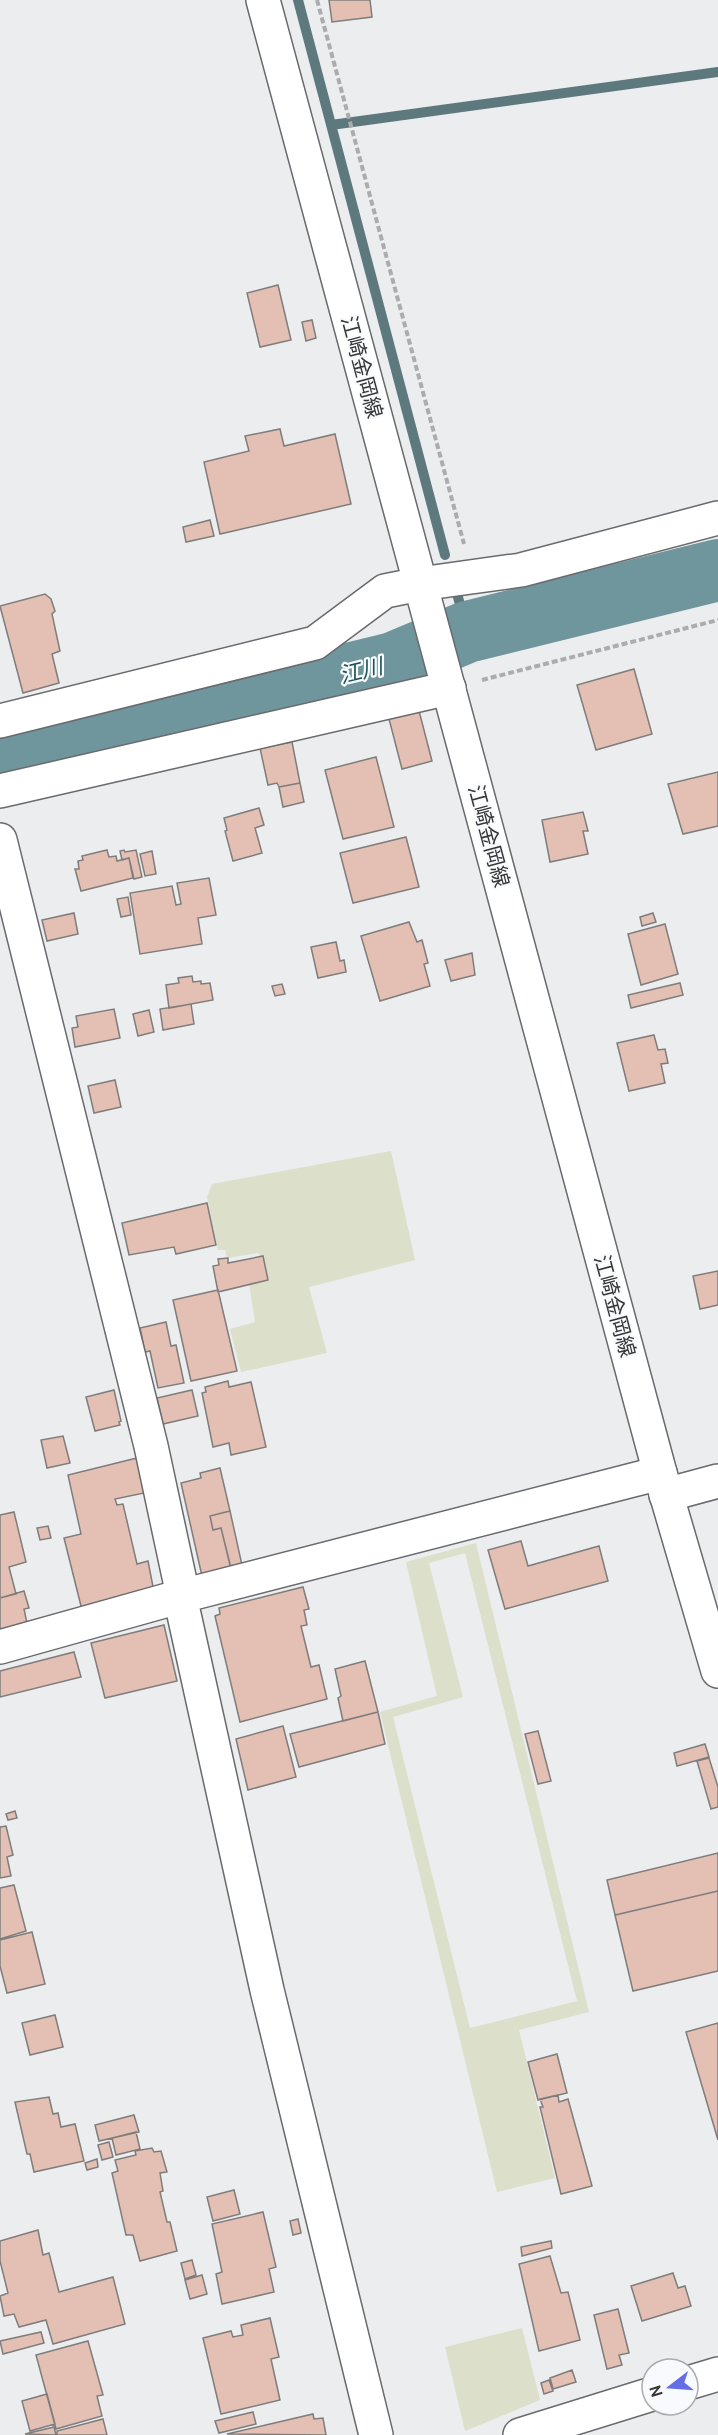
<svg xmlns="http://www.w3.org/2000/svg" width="718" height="2435" viewBox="0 0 718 2435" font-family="Cabin,'Noto Sans JP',sans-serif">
<rect width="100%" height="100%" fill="#ebedef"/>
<path fill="#dcdfc9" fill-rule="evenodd" d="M 391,1151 L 415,1260 L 309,1287 L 327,1353 L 241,1372 L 230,1329 L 255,1322 L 248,1278 L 264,1273 L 259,1253 L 227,1258 L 225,1250 L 218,1250 L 207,1197 L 212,1184 Z
M 476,1543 L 589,2012 L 519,2030 L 555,2178 L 497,2192 L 380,1712 L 437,1696 L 406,1562 ZM 465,1553 L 577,2001 L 470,2028 L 393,1717 L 463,1697 L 429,1563 Z
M 522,2328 L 540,2400 L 465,2431 L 445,2347 Z"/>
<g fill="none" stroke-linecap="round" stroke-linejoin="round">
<path stroke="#5e797e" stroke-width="10" d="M 298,0 L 445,555
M 331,125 L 718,72
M 458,597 L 467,632"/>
<path stroke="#6f969d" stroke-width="62" d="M 0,759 L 393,663 L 467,632 L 718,570"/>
</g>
<path fill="#e4c0b4" stroke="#7f7d7c" stroke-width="1.5" d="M 329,0 L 370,0 L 372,17 L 332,22 Z
M 278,285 L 291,340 L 260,347 L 247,293 Z
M 312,320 L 316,338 L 306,341 L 302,322 Z
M 280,429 L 284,446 L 335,434 L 351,504 L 220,534 L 204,462 L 249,451 L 245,436 Z
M 210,520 L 214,536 L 186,542 L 183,527 Z
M 45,594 L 51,599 L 55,611 L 52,614 L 60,651 L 52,654 L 59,683 L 23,693 L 0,606 Z
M 634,669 L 652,734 L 596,750 L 577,685 Z
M 418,707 L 432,761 L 402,769 L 388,715 Z
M 292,742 L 300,783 L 279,787 L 277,783 L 268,785 L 260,748 Z
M 376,757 L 394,827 L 343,839 L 325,770 Z
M 718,772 L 718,826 L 683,834 L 668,784 Z
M 300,783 L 304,802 L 283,807 L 279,787 Z
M 259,808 L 264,825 L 255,828 L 262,853 L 233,861 L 225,831 L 227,830 L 224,818 Z
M 583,812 L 588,831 L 583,831 L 588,854 L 550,862 L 542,820 Z
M 406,837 L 419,887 L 353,903 L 340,853 Z
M 107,850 L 109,857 L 116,856 L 117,861 L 129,858 L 133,878 L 81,891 L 75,869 L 79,869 L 78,861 L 83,860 L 82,856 Z
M 124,850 L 125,852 L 136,850 L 142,877 L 134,879 L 129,858 L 122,860 L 120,851 Z
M 152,851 L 156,874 L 145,876 L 140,854 Z
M 209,878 L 216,915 L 198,918 L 202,944 L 140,954 L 130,893 L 172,886 L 176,905 L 181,904 L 177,883 Z
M 128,897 L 131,915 L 121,917 L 117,899 Z
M 74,913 L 78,934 L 47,941 L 42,920 Z
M 653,913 L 656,922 L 642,926 L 640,917 Z
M 409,922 L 417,942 L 422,940 L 428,963 L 424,964 L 430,986 L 380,1001 L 361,936 Z
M 665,924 L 678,974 L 641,985 L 628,934 Z
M 336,942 L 340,961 L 344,960 L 346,972 L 318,978 L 311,947 Z
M 472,953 L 475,975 L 451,981 L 445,960 Z
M 192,976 L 193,982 L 201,981 L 201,984 L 210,983 L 213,1000 L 169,1008 L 166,985 L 179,983 L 178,978 Z
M 680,983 L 683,995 L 631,1008 L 628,995 Z
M 282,984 L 285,994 L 275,996 L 272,986 Z
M 191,1004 L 194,1024 L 163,1030 L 160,1009 Z
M 114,1009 L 120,1038 L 75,1047 L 72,1028 L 78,1027 L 76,1016 Z
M 149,1010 L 154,1032 L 138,1036 L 133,1014 Z
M 654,1035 L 658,1050 L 665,1049 L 668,1063 L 661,1064 L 665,1083 L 629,1091 L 617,1043 Z
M 115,1080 L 121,1107 L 94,1113 L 88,1086 Z
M 207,1203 L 216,1245 L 176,1254 L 174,1247 L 129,1255 L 122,1223 Z
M 263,1256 L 268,1280 L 218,1292 L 213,1266 L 219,1265 L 218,1259 L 228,1258 L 228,1263 Z
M 718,1271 L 718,1305 L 700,1309 L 693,1276 Z
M 218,1290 L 237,1371 L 191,1381 L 173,1300 Z
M 166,1322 L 171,1346 L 176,1345 L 184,1383 L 158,1388 L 150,1351 L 145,1352 L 140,1328 Z
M 228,1381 L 229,1387 L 251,1382 L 266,1447 L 231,1455 L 229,1443 L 213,1447 L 202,1393 L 206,1392 L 205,1387 Z
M 114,1390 L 121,1421 L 119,1422 L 120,1425 L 95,1431 L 86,1397 Z
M 192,1390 L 198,1416 L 163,1424 L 157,1398 Z
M 63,1436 L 70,1463 L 47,1468 L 41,1440 Z
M 141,1457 L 149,1492 L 115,1499 L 117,1505 L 123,1504 L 137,1564 L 148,1561 L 155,1597 L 83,1614 L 64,1538 L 81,1534 L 68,1475 Z
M 220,1468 L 230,1511 L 210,1516 L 213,1530 L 221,1528 L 231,1569 L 202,1576 L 181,1483 L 201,1478 L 200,1473 Z
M 230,1511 L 242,1565 L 231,1568 L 221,1528 L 213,1530 L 210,1516 Z
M 14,1512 L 26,1562 L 9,1567 L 16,1594 L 0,1598 L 0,1515 Z
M 48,1526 L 51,1538 L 40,1540 L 37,1528 Z
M 521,1541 L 528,1566 L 599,1546 L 608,1581 L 505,1609 L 488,1550 Z
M 303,1587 L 309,1609 L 304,1610 L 307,1625 L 301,1626 L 311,1667 L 319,1665 L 327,1699 L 240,1722 L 215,1616 L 220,1614 L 219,1608 Z
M 24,1591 L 29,1608 L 24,1609 L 28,1628 L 0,1635 L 0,1598 Z
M 164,1625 L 177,1681 L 105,1698 L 91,1643 Z
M 74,1652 L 81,1677 L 0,1697 L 0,1671 Z
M 365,1661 L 378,1712 L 343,1721 L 338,1698 L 341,1696 L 335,1669 Z
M 378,1712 L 385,1744 L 299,1767 L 290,1734 Z
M 283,1726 L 296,1777 L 248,1790 L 236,1739 Z
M 538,1731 L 551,1781 L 538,1784 L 525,1734 Z
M 705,1744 L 709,1757 L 677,1766 L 674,1753 Z
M 709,1758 L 718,1787 L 718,1807 L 711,1809 L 697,1761 Z
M 15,1811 L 17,1818 L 8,1820 L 6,1814 Z
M 6,1826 L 13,1855 L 7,1857 L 11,1876 L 0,1878 L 0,1827 Z
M 718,1853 L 718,1891 L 615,1915 L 607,1880 Z
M 14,1885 L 26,1931 L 0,1939 L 0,1888 Z
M 718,1891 L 718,1971 L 633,1991 L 615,1915 Z
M 32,1932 L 45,1984 L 7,1993 L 0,1966 L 0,1940 Z
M 55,2015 L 63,2047 L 30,2055 L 22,2023 Z
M 718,2023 L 718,2140 L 686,2032 Z
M 557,2054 L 567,2093 L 538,2100 L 528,2062 Z
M 558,2095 L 559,2102 L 568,2099 L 592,2186 L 561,2194 L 540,2107 L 543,2107 L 540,2099 Z
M 49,2097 L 53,2114 L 58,2113 L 61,2127 L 75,2124 L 84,2161 L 34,2172 L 30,2154 L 27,2154 L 15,2102 Z
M 134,2115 L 139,2132 L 99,2141 L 95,2125 Z
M 136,2132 L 140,2149 L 116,2155 L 112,2138 Z
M 109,2142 L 113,2157 L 102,2160 L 98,2145 Z
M 152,2148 L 154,2152 L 161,2151 L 167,2172 L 160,2173 L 163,2191 L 160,2192 L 167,2222 L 170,2222 L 177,2251 L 140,2261 L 133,2235 L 126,2235 L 112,2173 L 118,2171 L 115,2160 L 136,2155 L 135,2151 Z
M 97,2159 L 98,2167 L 87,2170 L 85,2163 Z
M 234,2190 L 240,2214 L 213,2221 L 207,2197 Z
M 263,2212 L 276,2267 L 269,2269 L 274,2292 L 222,2304 L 216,2274 L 222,2272 L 212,2224 Z
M 298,2219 L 301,2233 L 293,2235 L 290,2221 Z
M 38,2230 L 43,2255 L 49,2253 L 59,2292 L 113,2277 L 125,2324 L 53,2344 L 46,2320 L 19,2327 L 14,2314 L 4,2316 L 0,2296 L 8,2293 L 0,2261 L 0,2241 Z
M 551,2241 L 552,2248 L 522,2256 L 521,2247 Z
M 550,2256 L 561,2293 L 568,2292 L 580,2340 L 539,2351 L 519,2264 Z
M 192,2260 L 196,2275 L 185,2279 L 181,2263 Z
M 673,2273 L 678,2288 L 685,2286 L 691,2306 L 642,2321 L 631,2286 Z
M 202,2275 L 207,2294 L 190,2299 L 185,2280 Z
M 618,2309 L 629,2353 L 619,2355 L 622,2365 L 607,2369 L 594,2315 Z
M 270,2318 L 279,2357 L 271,2359 L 280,2400 L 221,2414 L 203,2338 L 231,2331 L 233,2337 L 243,2335 L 241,2325 Z
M 41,2332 L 44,2343 L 3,2354 L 0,2341 Z
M 88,2341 L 103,2395 L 97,2396 L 102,2416 L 56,2429 L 36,2355 Z
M 572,2370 L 576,2382 L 553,2389 L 550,2378 Z
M 549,2380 L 553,2391 L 544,2394 L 541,2383 Z
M 47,2394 L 55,2424 L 30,2431 L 22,2401 Z
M 253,2412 L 256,2424 L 219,2433 L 215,2421 Z
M 313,2414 L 314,2419 L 323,2418 L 326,2435 L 227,2434 Z
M 103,2419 L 107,2435 L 57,2435 L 57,2431 Z
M 54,2427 L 56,2435 L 25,2434 Z"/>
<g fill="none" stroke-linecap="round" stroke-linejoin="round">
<g stroke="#696a6d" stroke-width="36">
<path id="street" d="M 0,721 L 315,643 L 385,591 L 420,584 L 521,570 L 718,518
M 0,791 L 449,688
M 0,840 L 151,1446 L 181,1586 L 183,1610 L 267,1990 L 376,2435
M 666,1495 L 718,1481
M 0,1647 L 182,1596 L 660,1473"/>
</g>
<g stroke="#696a6d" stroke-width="36">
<path id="secondary" d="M 263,0 L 660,1473 L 718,1671
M 688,2383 L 718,2374
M 520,2435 L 652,2394"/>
</g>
<path stroke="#abacae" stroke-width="4" stroke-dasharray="6 3" stroke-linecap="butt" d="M 317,0 L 464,544
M 482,680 L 718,620"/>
<use href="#street" stroke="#fff" stroke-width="33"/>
<use href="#secondary" stroke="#fff" stroke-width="33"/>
</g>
<g text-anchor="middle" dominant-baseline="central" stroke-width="4.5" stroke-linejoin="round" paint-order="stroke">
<g font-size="21" fill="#363637" stroke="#f9fafd">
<text transform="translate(362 367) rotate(75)">江崎金岡線</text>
<text transform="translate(489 836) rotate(75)">江崎金岡線</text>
<text transform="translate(615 1306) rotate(75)">江崎金岡線</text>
</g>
<g font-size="22" font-style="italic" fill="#1b545d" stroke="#f9fafd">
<text transform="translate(361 671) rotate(-14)">江川</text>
</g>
</g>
<g transform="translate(670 2387) rotate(253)"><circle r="28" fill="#f9fafd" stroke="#abacae" stroke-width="1.5"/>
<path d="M0-4.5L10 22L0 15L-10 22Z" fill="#656ee7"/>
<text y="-9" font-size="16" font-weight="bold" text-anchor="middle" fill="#363637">N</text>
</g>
</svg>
